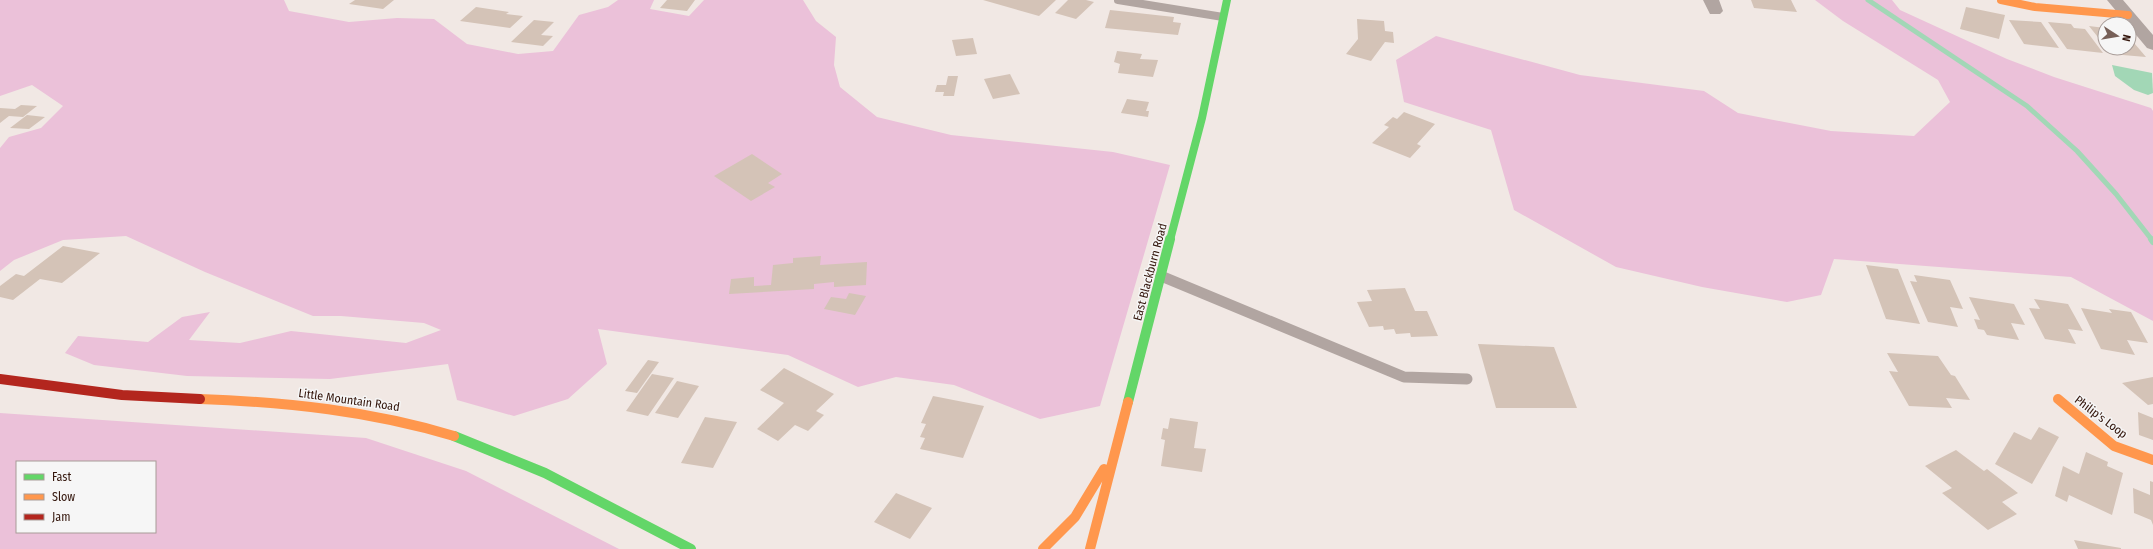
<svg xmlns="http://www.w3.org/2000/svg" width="2153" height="549" viewBox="0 0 2153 549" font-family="'Fira Sans Condensed',sans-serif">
<rect width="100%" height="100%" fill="#f1e8e4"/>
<path fill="#ebc1d9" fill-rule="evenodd" d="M 0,0 L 284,0 L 289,11 L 349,22 L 397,18 L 434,19 L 467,44 L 518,54 L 553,51 L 579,15 L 608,7 L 618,0 L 654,0 L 650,9 L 689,16 L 704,0 L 803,0 L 816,21 L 836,37 L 834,65 L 840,87 L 877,117 L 951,135 L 1113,152 L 1170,165 L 1100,406 L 1040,419 L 954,385 L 896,377 L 858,387 L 788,355 L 598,329 L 607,364 L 568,399 L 514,416 L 457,400 L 448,364 L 330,379 L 187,376 L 94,365 L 65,353 L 78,336 L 148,342 L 182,317 L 210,312 L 189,340 L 240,343 L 291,331 L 406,343 L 441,330 L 424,323 L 341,316 L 313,316 L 205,272 L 126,236 L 63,240 L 14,260 L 0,271 L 0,148 L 9,137 L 41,128 L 63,106 L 32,85 L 0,96 Z
M 1815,0 L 1892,0 L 1900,10 L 2007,59 L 2054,77 L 2151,108 L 2153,111 L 2153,321 L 2071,277 L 1834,259 L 1821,295 L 1787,302 L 1702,287 L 1616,267 L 1514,210 L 1491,130 L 1404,102 L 1396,60 L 1436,36 L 1580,75 L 1704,91 L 1738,113 L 1831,131 L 1914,136 L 1950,102 L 1938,80 L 1843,21 Z
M 0,413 L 366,438 L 466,471 L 619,549 L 0,549 ZM 17,462 L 155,462 L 155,532 L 17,532 Z"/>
<path fill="#a2d7b6" d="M 2112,65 L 2152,73 L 2153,93 L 2148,95 L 2134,90 L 2115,76 Z"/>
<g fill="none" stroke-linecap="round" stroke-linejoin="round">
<path stroke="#a2d7b6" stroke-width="5" d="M 1868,0 L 2027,106 L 2077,151 L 2116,194 L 2152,240"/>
<path stroke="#a2d7b6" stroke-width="6" d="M 2151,239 L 2153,242"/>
</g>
<path fill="#d4c3b7" d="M 355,0 L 394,0 L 383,9 L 349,4 Z
M 667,0 L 695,0 L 687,11 L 660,8 Z
M 983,0 L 1056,0 L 1039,16 Z
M 1068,0 L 1086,0 L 1094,2 L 1076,19 L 1055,13 Z
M 1751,0 L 1791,0 L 1797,12 L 1754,8 Z
M 476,7 L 509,12 L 506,14 L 523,16 L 510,28 L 460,21 Z
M 1966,7 L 2005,15 L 1999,39 L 1960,29 Z
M 1110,10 L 1174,17 L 1173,22 L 1181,23 L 1178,35 L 1105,28 Z
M 1357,19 L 1384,21 L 1385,31 L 1393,32 L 1394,43 L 1385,42 L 1371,61 L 1346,54 L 1358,39 Z
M 534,20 L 554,22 L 541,35 L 553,36 L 543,46 L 511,42 Z
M 2009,20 L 2041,22 L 2059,48 L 2024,44 Z
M 2048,22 L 2071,24 L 2074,28 L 2085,29 L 2103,53 L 2067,49 Z
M 2089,26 L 2105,28 L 2105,46 Z
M 2129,37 L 2146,57 L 2111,54 L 2106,48 L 2129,48 Z
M 973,38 L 977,54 L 956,56 L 952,40 Z
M 1117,51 L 1142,54 L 1140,59 L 1158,60 L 1153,77 L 1118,73 L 1120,64 L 1114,62 Z
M 1010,74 L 1020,94 L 993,99 L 984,79 Z
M 948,76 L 958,76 L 954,96 L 943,96 L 944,92 L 935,92 L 937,85 L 946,85 Z
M 1127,99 L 1149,102 L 1146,111 L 1149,111 L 1148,117 L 1121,113 Z
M 21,105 L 37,106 L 23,117 L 9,116 L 0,123 L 0,108 L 15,109 Z
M 1404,112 L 1435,124 L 1417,144 L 1421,146 L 1410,158 L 1372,143 L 1389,127 L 1384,125 L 1393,117 L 1397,119 Z
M 27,115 L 45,117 L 29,129 L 10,128 Z
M 752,154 L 782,174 L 768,183 L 775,187 L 751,201 L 714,176 Z
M 63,246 L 100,253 L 62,283 L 40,279 L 13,300 L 0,297 L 0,286 L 16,274 L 24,276 Z
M 821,256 L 820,265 L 867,262 L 866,285 L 834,287 L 834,282 L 814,284 L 814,289 L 729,294 L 731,279 L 754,277 L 754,286 L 771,285 L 773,265 L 793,263 L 793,258 Z
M 1866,265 L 1898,269 L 1920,324 L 1886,319 Z
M 1914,275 L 1950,280 L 1963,309 L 1950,307 L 1958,327 L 1928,322 L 1910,281 L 1917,282 Z
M 1405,288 L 1415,311 L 1427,311 L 1438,336 L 1411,337 L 1410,333 L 1396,334 L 1394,329 L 1384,330 L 1383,326 L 1369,327 L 1357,302 L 1372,301 L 1367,290 Z
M 849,293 L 866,296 L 855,315 L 824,309 L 831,297 L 846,299 Z
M 1969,297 L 2014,304 L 2025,325 L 2011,323 L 2019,340 L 1987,335 L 1984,330 L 1978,329 L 1974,319 L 1980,320 Z
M 2034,299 L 2068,304 L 2083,331 L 2068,329 L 2076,344 L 2045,339 L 2029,308 L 2040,309 Z
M 2081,308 L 2112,313 L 2109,309 L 2131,312 L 2148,343 L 2127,340 L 2135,355 L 2101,349 Z
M 1478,344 L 1554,347 L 1577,408 L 1496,408 Z
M 1887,353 L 1938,356 L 1951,375 L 1955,376 L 1970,400 L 1946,398 L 1952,408 L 1909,406 L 1889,371 L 1898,372 Z
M 648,360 L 659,362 L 637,393 L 625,391 Z
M 784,368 L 834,394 L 816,411 L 824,415 L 808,431 L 795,425 L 778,441 L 757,429 L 784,403 L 760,390 Z
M 652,374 L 674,378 L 648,416 L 626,411 Z
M 2153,377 L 2153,404 L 2148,405 L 2122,383 Z
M 677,381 L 699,386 L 678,418 L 655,413 Z
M 933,396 L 984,406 L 963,458 L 920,449 L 925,438 L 920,437 L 926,424 L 921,423 Z
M 2138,412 L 2153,418 L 2153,440 L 2139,435 Z
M 705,417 L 737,422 L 713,468 L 681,463 Z
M 1170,418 L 1198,422 L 1194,448 L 1206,449 L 1202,472 L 1161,466 L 1165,440 L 1161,439 L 1163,428 L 1168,429 Z
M 2039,427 L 2059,437 L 2032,484 L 1995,464 L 2014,432 L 2031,440 Z
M 1956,450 L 1984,471 L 1987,469 L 2018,493 L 2002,502 L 2017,514 L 1988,530 L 1942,493 L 1952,488 L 1925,466 Z
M 2086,452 L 2108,462 L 2107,466 L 2123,473 L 2112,515 L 2069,495 L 2067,502 L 2055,496 L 2063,466 L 2079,474 Z
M 2150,481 L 2153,482 L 2153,525 L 2151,520 L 2134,513 L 2133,488 L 2150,495 Z
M 896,493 L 932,508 L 910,539 L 874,522 Z
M 2074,540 L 2121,548 L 2121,549 L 2078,549 Z"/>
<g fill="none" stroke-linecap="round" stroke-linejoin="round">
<path stroke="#b1a5a1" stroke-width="8" d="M 1118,0 L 1223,17"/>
<path stroke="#b1a5a1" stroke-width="11" d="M 1161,276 L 1404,377 L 1467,379"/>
<path fill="#b1a5a1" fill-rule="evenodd" d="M 1703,0 L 1719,0 L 1723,11 L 1720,14 L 1710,14 Z
M 2107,0 L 2123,0 L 2153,35 L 2153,50 L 2147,48 Z"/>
<path stroke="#63d668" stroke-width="8" d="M 1170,240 L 1202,118 L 1227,0"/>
<path stroke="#63d668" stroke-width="10" d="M 1128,402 L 1170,239
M 454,436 L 545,473 L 691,549"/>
<path stroke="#ff974d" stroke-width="8" d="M 2001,0 L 2035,7 L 2128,15"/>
<path stroke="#ff974d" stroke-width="10" d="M 200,399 C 287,402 371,411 454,436
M 2058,399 L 2114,446 L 2153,460
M 1043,549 L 1075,517 L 1104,469
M 1090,549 L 1128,402"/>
<path stroke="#b3261e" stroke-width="10" d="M 0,379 L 122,395 L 200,399"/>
</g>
<g text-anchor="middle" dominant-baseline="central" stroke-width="3" stroke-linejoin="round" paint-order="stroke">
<g font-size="12" fill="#33150b" stroke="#f6f6f6">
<text transform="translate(1150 272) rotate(-75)">East Blackburn Road</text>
<text transform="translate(349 400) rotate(8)">Little Mountain Road</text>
<text transform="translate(2101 417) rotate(37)">Philip's Loop</text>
</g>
</g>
<rect x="16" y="461" width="140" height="72" fill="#f6f6f6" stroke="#a89c98"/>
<rect x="24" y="474" width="20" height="6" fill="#63d668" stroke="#a89c98"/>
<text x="52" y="481" font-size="12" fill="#33150b">Fast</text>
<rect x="24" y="494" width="20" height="6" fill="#ff974d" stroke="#a89c98"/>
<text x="52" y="501" font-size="12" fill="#33150b">Slow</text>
<rect x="24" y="514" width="20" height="6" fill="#b3261e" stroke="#a89c98"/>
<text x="52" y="521" font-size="12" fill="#33150b">Jam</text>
<g transform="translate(2117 36) rotate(102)"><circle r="19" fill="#f6f6f6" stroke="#a89c98"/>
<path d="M0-3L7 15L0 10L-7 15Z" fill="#765f57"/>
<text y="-6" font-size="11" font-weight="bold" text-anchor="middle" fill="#33150b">N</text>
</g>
</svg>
